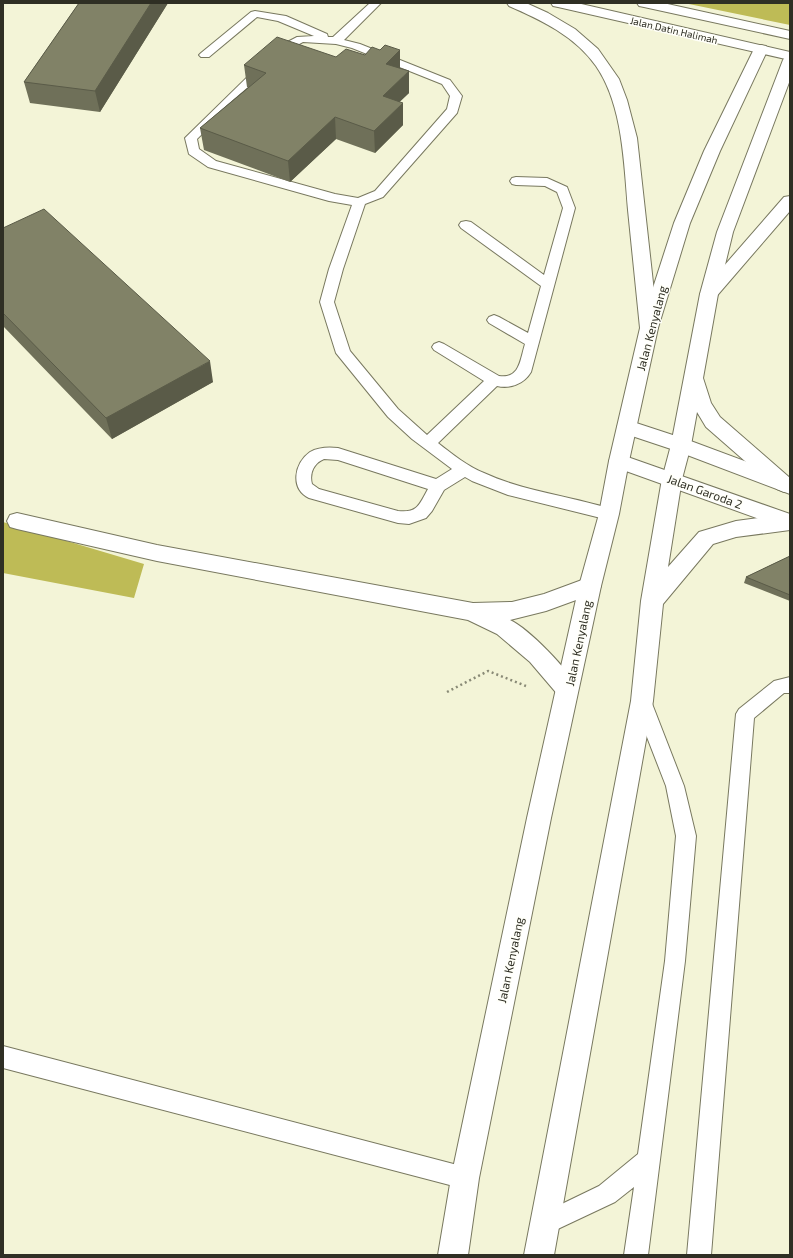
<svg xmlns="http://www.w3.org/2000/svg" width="793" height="1258" viewBox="0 0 793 1258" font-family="'Exo 2',sans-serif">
<rect width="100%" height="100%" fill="#f3f4d7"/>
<path fill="#bebb56" d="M 684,3 L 790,3 L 790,25 Z
M 3,522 L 144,564 L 134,598 L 3,573 Z"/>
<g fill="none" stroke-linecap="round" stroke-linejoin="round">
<g stroke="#78785f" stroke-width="2">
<path id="lane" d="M 370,3 L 381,3 L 344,40 L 360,44 L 450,80 L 462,96 L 457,113 L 383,197 L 365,204 L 343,269 L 334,302 L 350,351 L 398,409 L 427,435 L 484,381 L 434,350 L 432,347 L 434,344 L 439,342 L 444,344 L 499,376 C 520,379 520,360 525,344 L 489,323 L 487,320 L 489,317 L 494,315 L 499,317 L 528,333 L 541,286 L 461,228 L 459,225 L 461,222 L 466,221 L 471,222 L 544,275 L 563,208 L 557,192 L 545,186 L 516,185 L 512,184 L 510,181 L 512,178 L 516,177 L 547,178 L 567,187 L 575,208 L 531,372 C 524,384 510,389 497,386 L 438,443 C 452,454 467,466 484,473 C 525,492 572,496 615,510 L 617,514 L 615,518 L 609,520 L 508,495 L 472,481 L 465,477 L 444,490 L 432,511 L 426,518 L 409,524 L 398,523 L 309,498 C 290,489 294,463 310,452 C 319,447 329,447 338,448 L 436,479 L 452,469 L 412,439 L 388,417 L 336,353 L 320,302 L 329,269 L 352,205 L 329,201 L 208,167 L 189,154 L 185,138 L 278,47 L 297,37 L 314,36 L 278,21 L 257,17 L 209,57 L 201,57 L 199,55 L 201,53 L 251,12 L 255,11 L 286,16 L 327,34 L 328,37 L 333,37 ZM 303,42 L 336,44 L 352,48 L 442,84 L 450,96 L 447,109 L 375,191 L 358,198 L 335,194 L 216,161 L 199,149 L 197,139 L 286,51 ZM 324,459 L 338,460 L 428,489 C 419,505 418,513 398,511 L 319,489 L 312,484 C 309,473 314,463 324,459 Z
M 790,677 L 790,693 L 784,693 L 754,718 L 711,1255 L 687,1255 L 736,714 L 739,709 L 774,681 Z
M 642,693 L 648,696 L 651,701 L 684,786 L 696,836 L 685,961 L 648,1255 L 624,1255 L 634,1187 L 615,1202 L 545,1235 L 537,1232 L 534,1224 L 537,1216 L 599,1186 L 638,1154 L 665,961 L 676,836 L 666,786 L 633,701 L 636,696 Z
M 3,1046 L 465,1167 L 473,1170 L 476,1178 L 473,1186 L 465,1189 L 3,1068 Z"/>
</g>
<g stroke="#78785f" stroke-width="2">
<path id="street" d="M 627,420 L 688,440 L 790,478 L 790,494 L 674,450 L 620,432 L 617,427 L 620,422 Z
M 619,454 L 790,514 L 790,530 L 612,466 L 609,461 L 612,456 Z
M 17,513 L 157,545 L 473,603 L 512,602 L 544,594 L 590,577 L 598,580 L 601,586 L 598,592 L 546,611 L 510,620 C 529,629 569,670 578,689 L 575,696 L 567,699 L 559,696 L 530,662 L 497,634 L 468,620 L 157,561 L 17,529 L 10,527 L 7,521 L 10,515 Z"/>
</g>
<g stroke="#78785f" stroke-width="2">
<path id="secondary" d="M 761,45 L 766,46 L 768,49 L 720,151 L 690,223 L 658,328 L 629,461 L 619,514 L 601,586 L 551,818 L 479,1178 L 468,1255 L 438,1255 L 451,1178 L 527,818 L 579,586 L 599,514 L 609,461 L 640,328 L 674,223 L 704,151 L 754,49 L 756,46 Z
M 790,56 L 790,80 L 733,232 L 718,294 L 703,378 L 711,403 L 720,417 L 790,478 L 790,490 L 784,492 L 777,489 L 706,427 L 697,412 L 691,445 L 682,479 L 668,567 L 699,532 L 736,521 L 789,514 L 790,530 L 736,537 L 713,544 L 663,604 L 653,701 L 554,1255 L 524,1255 L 631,701 L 641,601 L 662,479 L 671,445 L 700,294 L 717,232 L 783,60 L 785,57 Z"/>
</g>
<g stroke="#78785f" stroke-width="2">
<path id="primary" d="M 507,3 L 526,3 L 548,13 L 575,29 L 598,49 L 619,79 L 627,100 L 637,138 L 658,328 L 655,332 L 649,334 L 643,332 L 640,328 C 636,289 632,249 628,210 C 624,164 623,105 596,66 C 575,36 541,20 509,6 Z
M 551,3 L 577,3 L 790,52 L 790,60 L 558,7 L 553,6 Z
M 637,3 L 663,3 L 790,31 L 790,39 L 644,7 L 639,6 Z
M 790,196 L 790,211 L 715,298 L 709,300 L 703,298 L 700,294 L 703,290 L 784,197 Z"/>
</g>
<path stroke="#898a76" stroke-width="2.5" stroke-dasharray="2 3" stroke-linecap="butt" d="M 447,692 L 488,671 L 526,686"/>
<use href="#lane" fill="#fff" fill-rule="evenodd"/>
<use href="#street" fill="#fff" fill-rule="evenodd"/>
<use href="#secondary" fill="#fff" fill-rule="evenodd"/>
<use href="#primary" fill="#fff" fill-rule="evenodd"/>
</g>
<path fill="#6f7059" d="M 79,3 L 168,3 L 100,112 L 30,103 L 24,82 Z
M 400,50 L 400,69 L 409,93 L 399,102 L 403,125 L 375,153 L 336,139 L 290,182 L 204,150 L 200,128 L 248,87 L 247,87 L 244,65 L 365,55 Z
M 3,228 L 213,382 L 112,439 L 3,326 Z
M 790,556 L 790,601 L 744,583 L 746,577 Z"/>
<path fill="#5a5b48" d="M 151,3 L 168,3 L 100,112 L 95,91 Z
M 400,50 L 400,72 L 386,64 Z
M 409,71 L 409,93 L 383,118 L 383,96 Z
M 403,103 L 403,125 L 375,153 L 374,131 Z
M 335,117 L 336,139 L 290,182 L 288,161 Z
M 210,361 L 213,382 L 112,439 L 106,418 Z"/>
<path fill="#818267" stroke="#5a5b48" d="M 79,3 L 151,3 L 95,91 L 24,82 Z
M 277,37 L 336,57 L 346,49 L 365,55 L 372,47 L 380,50 L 385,45 L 400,50 L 386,64 L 409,71 L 383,96 L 403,103 L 374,131 L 335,117 L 288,161 L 200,128 L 266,73 L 244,65 Z
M 44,209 L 210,361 L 106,418 L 3,313 L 3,228 Z
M 790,556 L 790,595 L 746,577 Z"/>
<g text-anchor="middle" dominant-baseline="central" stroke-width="3" stroke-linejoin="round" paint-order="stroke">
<g font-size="10" fill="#2f2f24" stroke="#fffff9">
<text transform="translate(674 30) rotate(13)">Jalan Datin Halimah</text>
</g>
<g font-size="12" fill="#2f2f24" stroke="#fffff9">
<text transform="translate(651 328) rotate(-75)">Jalan Kenyalang</text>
<text transform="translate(705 491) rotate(20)">Jalan Garoda 2</text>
<text transform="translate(578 643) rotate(-78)">Jalan Kenyalang</text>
<text transform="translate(510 960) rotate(-78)">Jalan Kenyalang</text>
</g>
</g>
<rect width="793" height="1258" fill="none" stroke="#2f2f24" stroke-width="8"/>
</svg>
